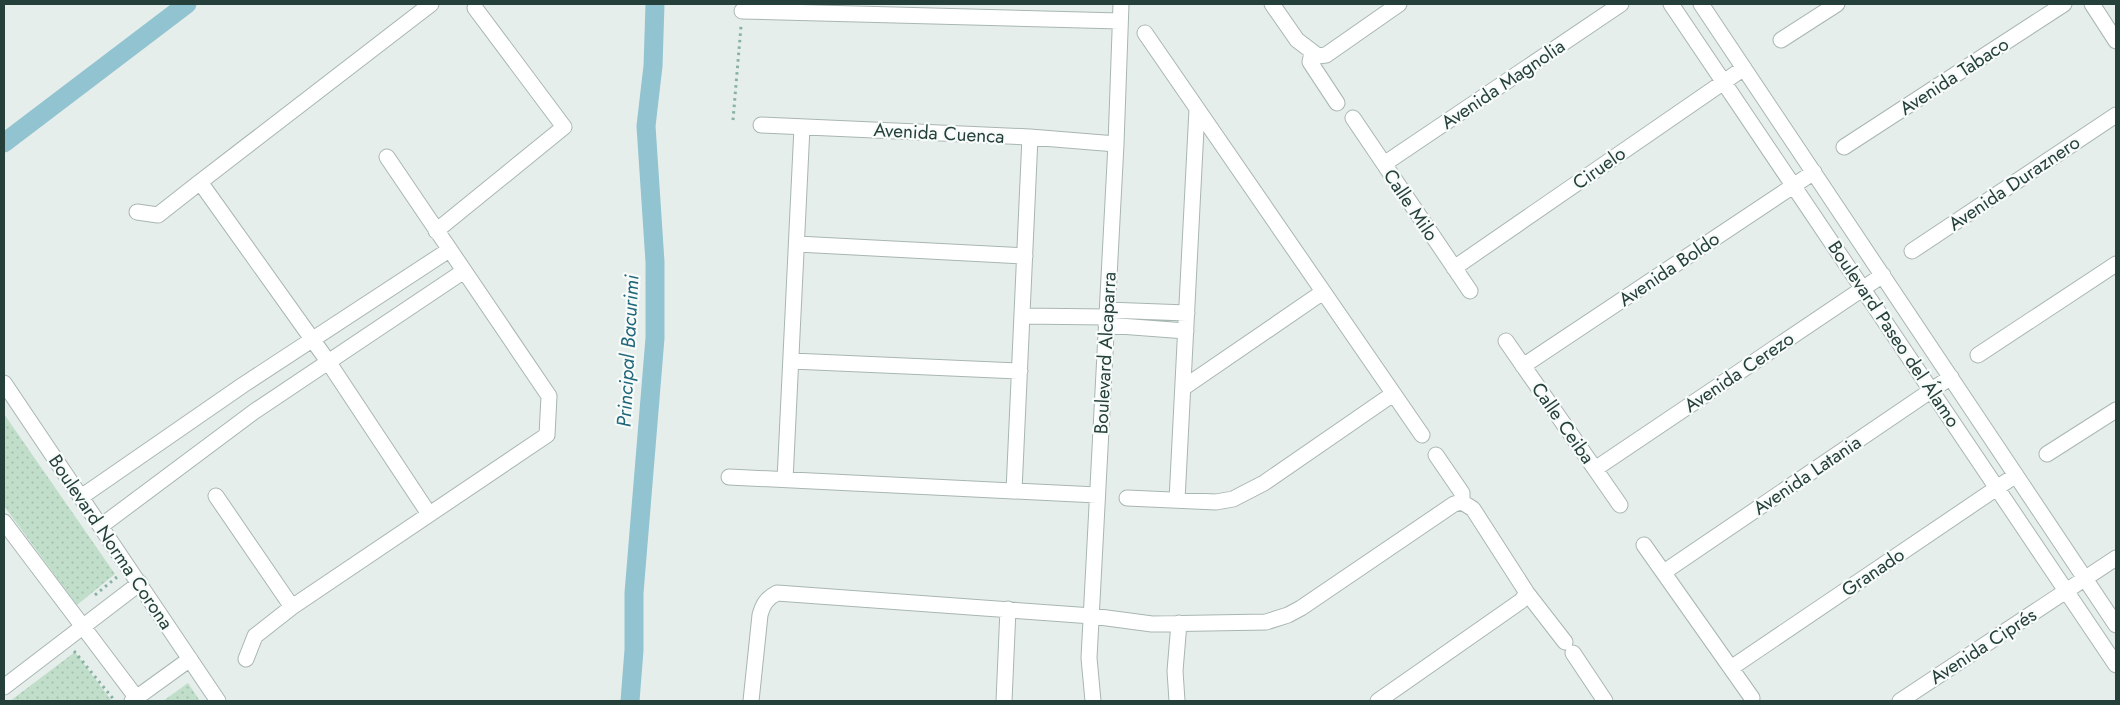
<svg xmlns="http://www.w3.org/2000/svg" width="2120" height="705" viewBox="0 0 2120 705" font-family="Jost,sans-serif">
<defs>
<pattern id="park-dots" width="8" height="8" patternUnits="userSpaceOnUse" patternTransform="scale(1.25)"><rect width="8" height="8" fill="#c0deca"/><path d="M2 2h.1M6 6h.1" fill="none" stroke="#a5c0ae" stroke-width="1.8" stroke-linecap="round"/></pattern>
</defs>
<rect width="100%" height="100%" fill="#e6eeeb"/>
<path fill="url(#park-dots)" d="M 4,414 L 115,574 L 77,605 L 4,506 Z
M 75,652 L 111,700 L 10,701 Z
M 188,683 L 200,701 L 163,701 Z"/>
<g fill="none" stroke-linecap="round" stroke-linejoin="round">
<path stroke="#91c3d0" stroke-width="19" d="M 4,143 L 187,4
M 630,701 L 634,650 L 634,593 L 655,338 L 655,262 L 646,126 L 653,66 L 655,4"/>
<g stroke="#a8b6b2" stroke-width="17">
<path id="minor" d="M 1272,4 L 1297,40 L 1318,56 L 1326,55 L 1399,4
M 1671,4 L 2116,665
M 1701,4 L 2116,625
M 2092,4 L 2116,41
M 742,11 L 1120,21
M 1145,33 L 1422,435
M 1781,40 L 1837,4
M 1312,53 L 1310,62 L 1337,103
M 1353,118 L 1470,291
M 761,125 L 1030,137 L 1116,144
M 1844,147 L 2064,4
M 1384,164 L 1621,4
M 200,182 L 431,4
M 137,212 L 158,215 L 200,182 L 327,360 L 429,514
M 436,231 L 564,127 L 475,8
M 797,244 L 1025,256
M 1912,251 L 2116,115
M 1454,268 L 1744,68
M 1107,310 L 1187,313
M 1022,316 L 1106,317
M 1106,325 L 1186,331
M 1506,341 L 1620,505
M 1978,355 L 2116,264
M 792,361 L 1020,371
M 1523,366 L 1814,172
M 4,383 L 218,701
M 1183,388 L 1323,292
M 2047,454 L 2116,410
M 1436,455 L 1462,493 L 1462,502
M 1595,469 L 1883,275
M 729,477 L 1097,495
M 785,480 L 802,127
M 1014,491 L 1030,137
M 216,496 L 292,607
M 81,497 L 243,385 L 449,250
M 1127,498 L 1216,502 L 1233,499 L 1264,483 L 1393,394
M 1177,500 L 1197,109
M 4,522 L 139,701
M 101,526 L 255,411 L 464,271
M 1644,545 L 1752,698
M 1664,572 L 1951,377
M 1573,653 L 1605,701
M 246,659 L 255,636 L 292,607 L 547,435 L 549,396 L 387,157
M 1731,668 L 2016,475
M 4,687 L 140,583
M 132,701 L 190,659
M 751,701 L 760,615 C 763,604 767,598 777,593 L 1092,616 L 1152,624 L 1266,622 L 1288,615 L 1301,608 L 1454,504 L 1462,502 L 1473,509 L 1527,593 L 1565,642
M 1004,701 L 1008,609
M 1093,701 L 1089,658 L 1116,144 L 1121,4
M 1177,701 L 1175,671 L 1179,623
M 1378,701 L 1521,601 L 1527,593
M 1900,701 L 2116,558"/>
</g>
<path stroke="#88b1a6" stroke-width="3" stroke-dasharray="2.5 4" stroke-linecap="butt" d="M 733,120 L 741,26
M 95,595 L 117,577
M 74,651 L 115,701"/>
<use href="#minor" stroke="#fff" stroke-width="15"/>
</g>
<g text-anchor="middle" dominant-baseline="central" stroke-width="4.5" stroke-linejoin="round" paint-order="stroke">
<g font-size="19" fill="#25403a" stroke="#f7fbf9">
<text transform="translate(1954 76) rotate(-33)">Avenida Tabaco</text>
<text transform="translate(1503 84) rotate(-34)">Avenida Magnolia</text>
<text transform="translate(939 133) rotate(3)">Avenida Cuenca</text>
<text transform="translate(1599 168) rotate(-35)">Ciruelo</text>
<text transform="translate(2014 183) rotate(-34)">Avenida Duraznero</text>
<text transform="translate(1411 205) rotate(56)">Calle Milo</text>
<text transform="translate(1669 269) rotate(-34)">Avenida Boldo</text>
<text transform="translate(1894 334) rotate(56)">Boulevard Paseo del Álamo</text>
<text transform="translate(1105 353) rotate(-87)">Boulevard Alcaparra</text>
<text transform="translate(1739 372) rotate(-34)">Avenida Cerezo</text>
<text transform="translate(1563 423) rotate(55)">Calle Ceiba</text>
<text transform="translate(1807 475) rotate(-34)">Avenida Latania</text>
<text transform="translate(111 542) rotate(56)">Boulevard Norma Corona</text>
<text transform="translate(1873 572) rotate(-34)">Granado</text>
<text transform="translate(1983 646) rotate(-33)">Avenida Ciprés</text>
</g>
<g font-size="20" font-style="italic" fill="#21677b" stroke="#f7fbf9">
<text transform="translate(628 351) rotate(-87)">Principal Bacurimi</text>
</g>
</g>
<rect width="2120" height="705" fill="none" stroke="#25403a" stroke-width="10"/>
</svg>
